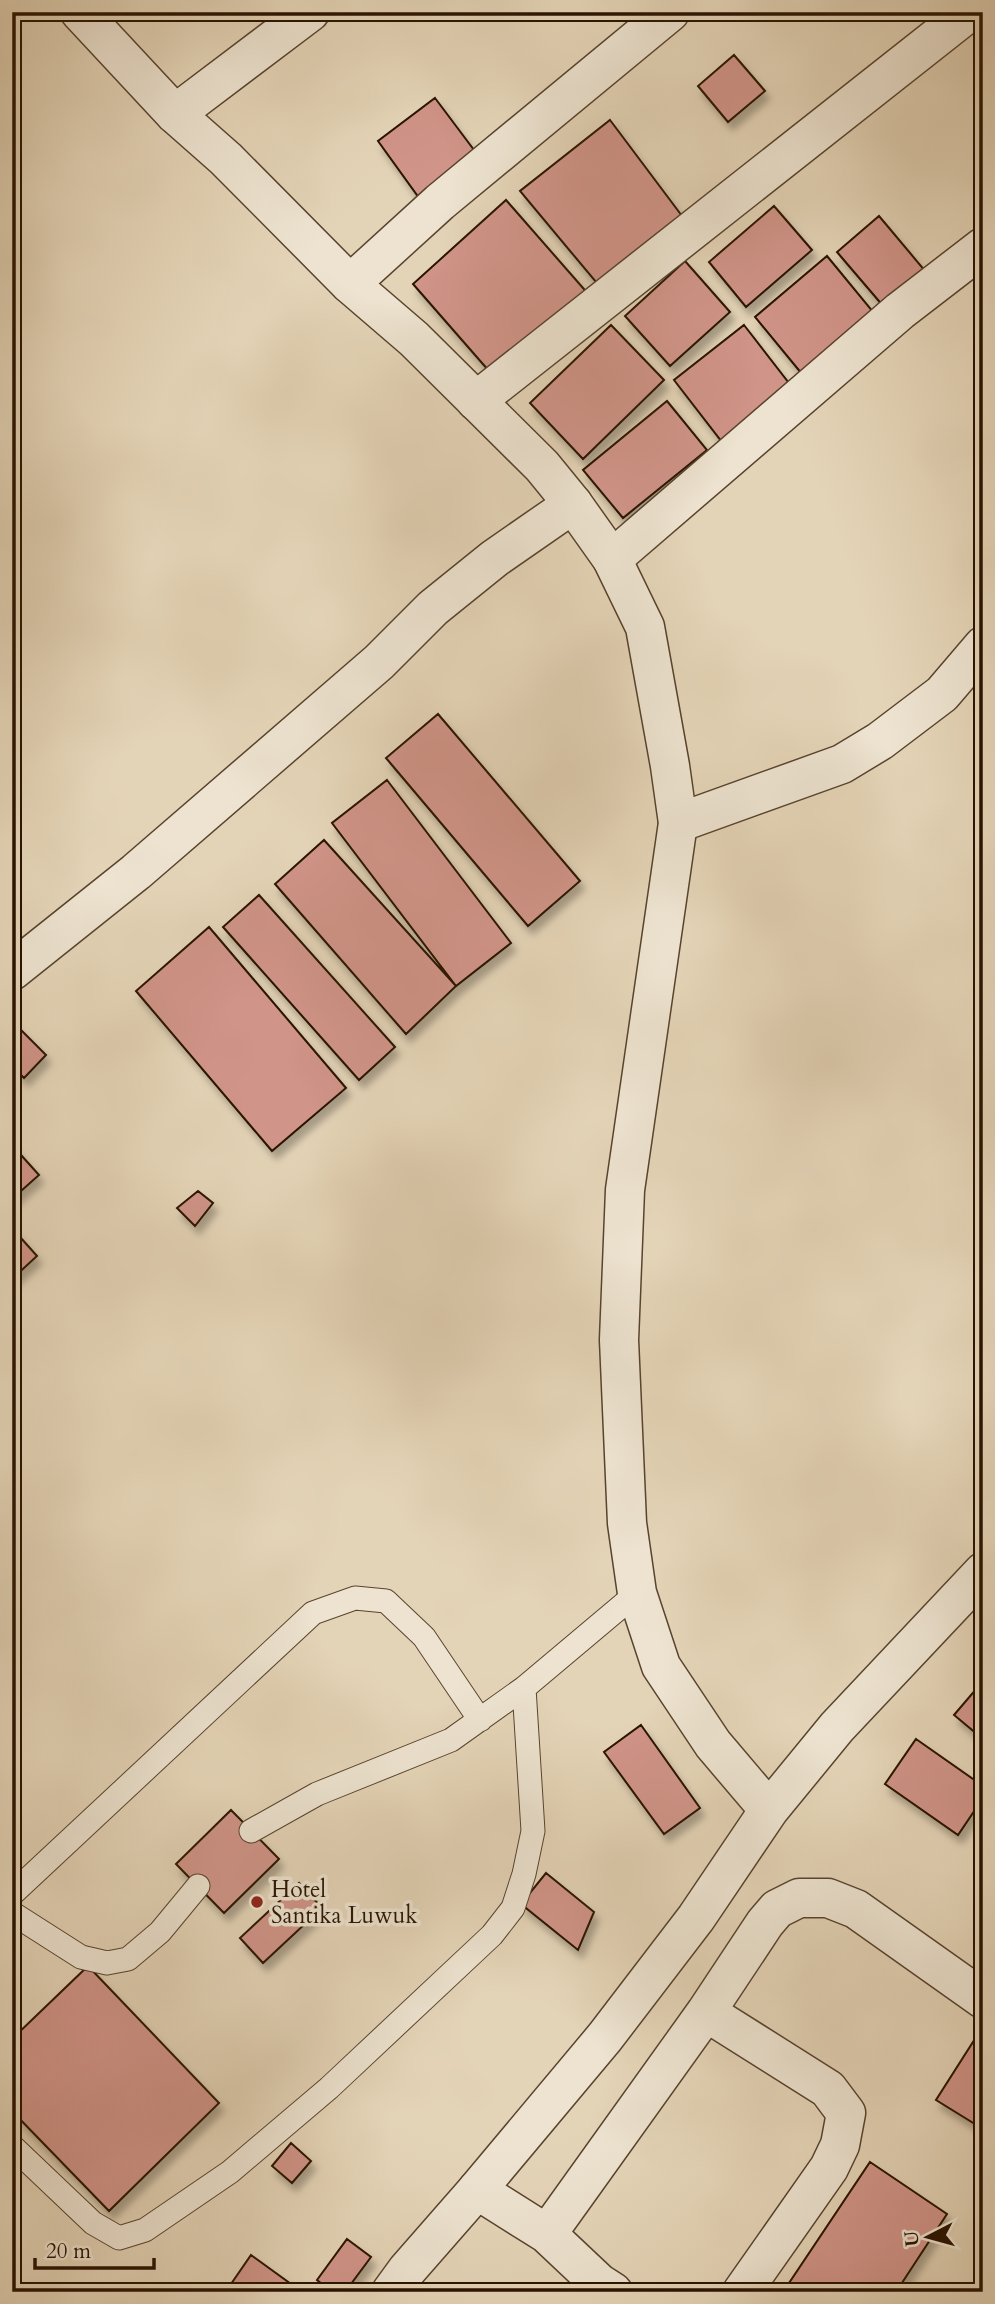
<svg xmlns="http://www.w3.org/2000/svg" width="995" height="2304" viewBox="0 0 995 2304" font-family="Cardo,serif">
<defs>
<filter id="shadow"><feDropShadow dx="4.5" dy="8" stdDeviation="3.5" flood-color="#0004"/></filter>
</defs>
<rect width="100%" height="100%" fill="#e4d4b7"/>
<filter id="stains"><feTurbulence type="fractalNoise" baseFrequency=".00286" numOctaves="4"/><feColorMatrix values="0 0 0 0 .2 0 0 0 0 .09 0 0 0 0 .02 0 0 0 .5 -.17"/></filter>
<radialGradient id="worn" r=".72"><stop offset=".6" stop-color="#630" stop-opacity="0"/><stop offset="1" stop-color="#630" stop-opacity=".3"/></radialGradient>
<path fill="#d09488" stroke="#291301" stroke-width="2" filter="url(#shadow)" d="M 734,55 L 765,91 L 728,122 L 698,86 Z
M 435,98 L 480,158 L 422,202 L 378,141 Z
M 610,120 L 688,224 L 601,288 L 520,191 Z
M 506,200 L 590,296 L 496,379 L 413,284 Z
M 774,206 L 812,250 L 746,307 L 709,262 Z
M 879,216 L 926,272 L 884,307 L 837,252 Z
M 827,256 L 874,313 L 802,374 L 755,317 Z
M 685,261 L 730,312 L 670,366 L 625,316 Z
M 611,325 L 664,380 L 583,459 L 530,403 Z
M 744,325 L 792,387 L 722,442 L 674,380 Z
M 667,401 L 707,450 L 623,518 L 583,470 Z
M 438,714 L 580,881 L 528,926 L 386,758 Z
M 387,780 L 511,943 L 456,986 L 332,823 Z
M 324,840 L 456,986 L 406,1034 L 275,884 Z
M 259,895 L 395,1047 L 359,1080 L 223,927 Z
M 209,927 L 346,1088 L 272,1151 L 136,991 Z
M 15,1024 L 46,1055 L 24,1078 L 12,1066 L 12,1027 Z
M 12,1145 L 39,1175 L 12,1199 Z
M 198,1191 L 213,1203 L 195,1226 L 177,1208 Z
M 12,1228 L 37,1256 L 12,1279 Z
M 983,1681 L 983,1739 L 954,1715 Z
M 641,1725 L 700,1808 L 664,1834 L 604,1752 Z
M 916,1739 L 983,1786 L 983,1798 L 958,1835 L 885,1784 Z
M 231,1810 L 279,1859 L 224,1913 L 176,1864 Z
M 546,1873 L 594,1912 L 578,1950 L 521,1904 Z
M 299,1883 L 322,1908 L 263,1963 L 240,1938 Z
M 88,1966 L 219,2103 L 109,2211 L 12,2111 L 12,2039 Z
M 980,2031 L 983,2032 L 983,2129 L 936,2100 Z
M 291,2143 L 311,2161 L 292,2183 L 272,2166 Z
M 870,2162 L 947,2214 L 896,2292 L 783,2292 Z
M 347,2239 L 371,2257 L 345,2292 L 332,2292 L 317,2280 Z
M 251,2255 L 291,2284 L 286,2292 L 242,2292 L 231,2284 Z"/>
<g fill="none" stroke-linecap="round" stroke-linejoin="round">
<g stroke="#58432e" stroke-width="25">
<path id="service" d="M 251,1831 L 317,1794 L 451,1740 L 524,1688 L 637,1593
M 12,1894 L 313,1613 L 355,1598 L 386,1601 L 424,1637 L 480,1720
M 12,1913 L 81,1957 L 107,1963 L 128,1959 L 160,1932 L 198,1886
M 12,2146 L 93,2223 L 119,2238 L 145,2230 L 230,2172 L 329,2088 L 492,1935 L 513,1908 L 524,1874 L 533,1831 L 524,1688"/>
</g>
<g stroke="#58432e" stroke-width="41">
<path id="minor" d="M 175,114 L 310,12
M 350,284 L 440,202 L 670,12
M 476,401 L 969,12
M 612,559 L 900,311 L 983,247
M 678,823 L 842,764 L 880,741 L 942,694 L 983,646
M 12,971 L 136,872 L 379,662 L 433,608 L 495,558 L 573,504
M 706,2012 L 828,2089 L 846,2113 L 840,2145 L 829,2168 L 742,2292
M 477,2190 L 547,2234 L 599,2283 L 613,2292
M 547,2234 L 706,2012 L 765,1923 L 777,1909 L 799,1898 L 828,1898 L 856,1909 L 983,1999"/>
</g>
<g stroke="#58432e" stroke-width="41">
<path id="tertiary" d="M 80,12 L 175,114 L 226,159 L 350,284 L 414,339 L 542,466 L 573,504 L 612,559 L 645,627 L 670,766 L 678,823 L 625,1190 L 619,1340 L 627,1523 L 637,1593 L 661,1666 L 713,1744 L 769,1810 L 837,1727 L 983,1572
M 391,2292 L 407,2270 L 477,2190 L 605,2037 L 696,1918 L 769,1810"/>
</g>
<use href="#service" stroke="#ede3d0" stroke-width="23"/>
<use href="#minor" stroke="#ede3d0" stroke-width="38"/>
<use href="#tertiary" stroke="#ede3d0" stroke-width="38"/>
</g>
<circle fill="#8f2418" stroke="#ede3d0" stroke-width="2.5" cx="257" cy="1902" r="7"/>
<g text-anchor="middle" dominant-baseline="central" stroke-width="7" stroke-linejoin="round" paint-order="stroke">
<g font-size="23" fill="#291301" stroke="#ede3d0" text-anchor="start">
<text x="271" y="1889">Hotel<tspan x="271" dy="26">Santika Luwuk</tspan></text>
</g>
</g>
<rect width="995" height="2304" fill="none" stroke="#e4d4b7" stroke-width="42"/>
<rect x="14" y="14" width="967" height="2276" fill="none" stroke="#291301" stroke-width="3.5"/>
<rect x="21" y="21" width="953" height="2262" fill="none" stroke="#291301" stroke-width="2"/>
<g transform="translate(928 2237) rotate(264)" stroke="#ede3d0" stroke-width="5" paint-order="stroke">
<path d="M0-5L12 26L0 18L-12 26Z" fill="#291301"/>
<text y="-10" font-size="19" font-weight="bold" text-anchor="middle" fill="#291301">U</text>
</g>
<path d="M35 2258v10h119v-10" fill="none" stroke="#291301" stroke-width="3.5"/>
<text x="46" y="2258" font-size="21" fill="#291301" stroke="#ede3d0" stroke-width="5" paint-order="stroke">20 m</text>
<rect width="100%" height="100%" filter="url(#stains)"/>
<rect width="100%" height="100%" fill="url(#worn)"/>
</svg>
